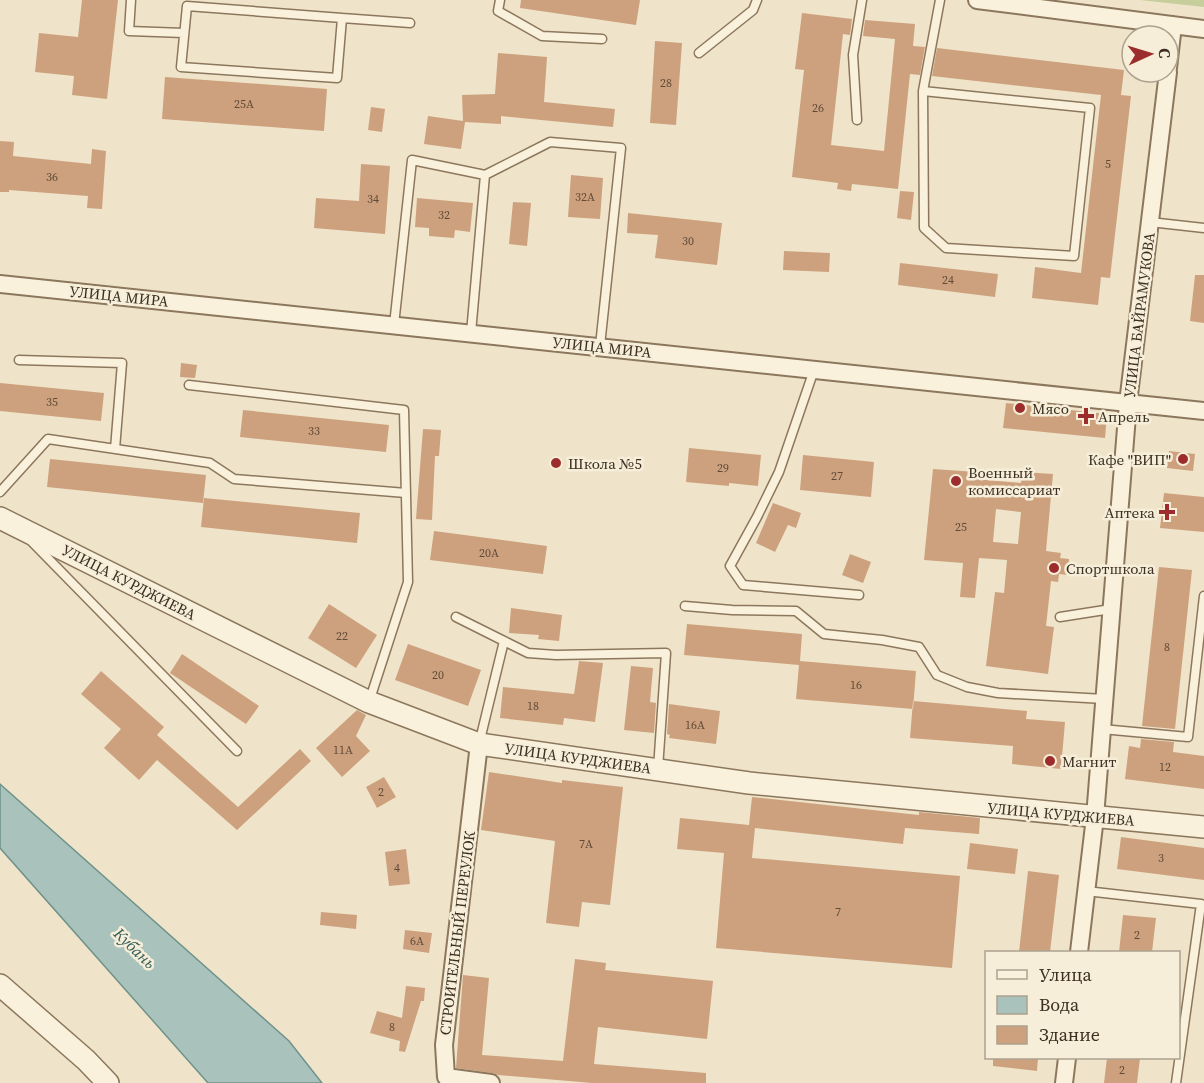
<svg xmlns="http://www.w3.org/2000/svg" width="1204" height="1083" viewBox="0 0 1204 1083" font-family="'Source Serif 4',serif">
<rect width="100%" height="100%" fill="#efe4c9"/>
<path fill="#c7ce9c" d="M 1140,0 L 1204,0 L 1204,7 Z"/>
<path fill="#a9c3bc" stroke="#6f928a" stroke-width="1.5" d="M 0,784 L 289,1041 L 322,1083 L 208,1083 L 0,848 Z"/>
<path fill="#cda17e" fill-rule="evenodd" d="M 82,0 L 118,0 L 107,99 L 72,95 L 74,76 L 35,72 L 39,33 L 78,37 Z
M 521,0 L 640,0 L 636,25 L 520,8 Z
M 802,13 L 852,19 L 850,35 L 843,34 L 831,145 L 884,151 L 895,39 L 863,36 L 865,20 L 915,24 L 913,46 L 925,47 L 920,75 L 910,74 L 898,189 L 852,184 L 851,191 L 837,189 L 838,183 L 792,177 L 804,70 L 795,69 Z
M 655,41 L 682,43 L 676,125 L 650,123 Z
M 937,48 L 1124,70 L 1121,95 L 1131,96 L 1110,278 L 1101,277 L 1098,305 L 1032,298 L 1035,267 L 1081,273 L 1101,95 L 932,76 Z
M 498,53 L 547,57 L 544,102 L 615,109 L 613,127 L 501,116 L 501,124 L 465,122 L 461,149 L 424,144 L 428,116 L 463,121 L 462,95 L 495,94 Z
M 165,77 L 327,89 L 324,131 L 162,119 Z
M 371,107 L 385,109 L 382,132 L 368,130 Z
M 0,141 L 14,142 L 13,156 L 91,164 L 92,149 L 106,151 L 102,209 L 87,208 L 88,196 L 9,190 L 9,192 L 0,192 Z
M 361,164 L 390,166 L 385,234 L 314,228 L 316,198 L 359,201 Z
M 571,175 L 603,178 L 600,219 L 568,217 Z
M 900,191 L 914,192 L 911,220 L 897,218 Z
M 417,198 L 473,203 L 470,232 L 455,230 L 454,238 L 429,236 L 429,228 L 415,227 Z
M 513,202 L 531,203 L 527,246 L 509,244 Z
M 628,213 L 722,223 L 717,265 L 655,258 L 658,235 L 627,233 Z
M 784,251 L 830,253 L 829,272 L 783,270 Z
M 900,263 L 998,274 L 995,297 L 898,285 Z
M 1195,275 L 1204,275 L 1204,323 L 1190,321 Z
M 181,363 L 197,365 L 195,378 L 180,377 Z
M 0,383 L 104,393 L 101,421 L 0,411 Z
M 1006,403 L 1107,414 L 1105,438 L 1003,428 Z
M 243,410 L 389,425 L 386,452 L 240,437 Z
M 423,429 L 441,430 L 439,456 L 435,456 L 432,520 L 416,519 Z
M 689,448 L 761,455 L 758,486 L 729,483 L 729,486 L 686,482 Z
M 1169,451 L 1195,454 L 1193,471 L 1167,468 Z
M 803,455 L 874,462 L 871,497 L 800,490 Z
M 50,459 L 206,475 L 203,503 L 47,487 Z
M 933,469 L 976,472 L 975,479 L 1021,483 L 1022,472 L 1053,474 L 1046,551 L 1061,553 L 1060,558 L 1069,559 L 1068,575 L 1059,574 L 1058,582 L 1051,581 L 1046,626 L 1054,627 L 1048,674 L 986,666 L 995,592 L 1004,593 L 1007,560 L 979,558 L 975,598 L 960,597 L 963,563 L 924,560 ZM 996,509 L 1021,512 L 1018,544 L 993,542 Z
M 1164,493 L 1204,497 L 1204,532 L 1160,528 Z
M 204,498 L 360,513 L 357,543 L 201,527 Z
M 773,503 L 801,513 L 796,528 L 788,525 L 775,552 L 756,543 Z
M 434,531 L 547,546 L 543,574 L 430,560 Z
M 850,554 L 871,562 L 863,583 L 842,575 Z
M 1159,567 L 1192,570 L 1175,729 L 1142,726 Z
M 329,604 L 377,635 L 356,668 L 308,638 Z
M 511,608 L 562,615 L 559,641 L 538,639 L 539,635 L 509,633 Z
M 687,624 L 802,634 L 800,661 L 916,671 L 913,709 L 796,699 L 799,665 L 684,655 Z
M 408,644 L 481,670 L 468,706 L 395,680 Z
M 182,654 L 259,706 L 246,724 L 170,673 Z
M 579,661 L 603,663 L 595,722 L 564,718 L 563,725 L 500,718 L 503,687 L 574,694 Z
M 631,666 L 653,668 L 650,702 L 656,703 L 654,733 L 624,730 Z
M 101,671 L 164,727 L 157,735 L 238,807 L 300,749 L 311,761 L 237,830 L 157,760 L 139,780 L 104,748 L 121,729 L 81,694 Z
M 913,701 L 1027,711 L 1026,719 L 1065,722 L 1061,769 L 1012,764 L 1013,746 L 910,738 Z
M 669,704 L 720,711 L 716,744 L 669,738 L 670,735 L 667,734 Z
M 357,710 L 366,715 L 356,736 L 370,751 L 342,777 L 316,748 Z
M 1141,739 L 1174,742 L 1173,752 L 1204,756 L 1204,789 L 1125,779 L 1129,746 L 1140,748 Z
M 489,772 L 562,783 L 562,780 L 623,787 L 610,905 L 582,902 L 579,927 L 546,923 L 555,841 L 481,830 Z
M 384,777 L 396,797 L 377,808 L 366,787 Z
M 752,797 L 919,815 L 919,812 L 980,818 L 979,834 L 905,828 L 903,844 L 755,828 L 752,858 L 960,876 L 952,968 L 716,948 L 724,853 L 677,849 L 680,818 L 749,825 Z
M 1121,837 L 1204,848 L 1204,880 L 1117,869 Z
M 970,843 L 1018,849 L 1015,874 L 967,869 Z
M 406,849 L 410,884 L 389,886 L 385,852 Z
M 1028,871 L 1059,875 L 1050,952 L 1019,952 Z
M 321,912 L 357,915 L 356,929 L 320,925 Z
M 1123,915 L 1156,918 L 1152,952 L 1119,952 Z
M 405,930 L 432,933 L 429,953 L 403,949 Z
M 575,959 L 606,963 L 605,970 L 713,981 L 707,1039 L 598,1027 L 594,1064 L 706,1073 L 706,1083 L 592,1083 L 498,1075 L 492,1073 L 456,1068 L 463,975 L 489,978 L 482,1055 L 563,1061 Z
M 406,986 L 425,988 L 424,1001 L 421,1001 L 405,1052 L 399,1051 L 400,1041 L 370,1033 L 377,1011 L 402,1018 Z
M 993,1058 L 1038,1058 L 1037,1071 L 993,1066 Z
M 1107,1058 L 1140,1058 L 1137,1083 L 1104,1083 Z"/>
<g fill="none" stroke-linecap="round" stroke-linejoin="round">
<g stroke="#8c775d" stroke-width="11">
<path id="service" d="M 131,0 L 129,31 L 184,33
M 500,0 L 498,11 L 542,36 L 602,39
M 187,6 L 342,18 L 337,78 L 181,67 Z
M 342,18 L 410,23
M 699,53 L 753,10 L 757,0
M 923,91 L 1090,108 L 1074,256 L 946,248 L 924,228 L 923,91 L 940,0
M 857,120 L 853,55 L 862,0
M 485,175 L 550,142 L 621,148 L 600,346
M 1150,222 L 1204,228
M 394,325 L 412,160 L 485,175 L 471,333
M 19,360 L 122,363 L 115,449
M 814,370 L 779,472 L 757,517 L 730,566 L 743,585 L 859,595
M 189,385 L 404,410 L 408,582 L 369,702
M 0,492 L 48,439 L 210,463 L 234,479 L 406,493
M 32,542 L 237,751
M 685,606 L 732,610 L 796,611 L 824,634 L 882,640 L 919,647 L 937,675 L 967,687 L 998,693 L 1104,699
M 456,617 L 528,653 L 556,655 L 666,653 L 658,769
M 1060,617 L 1111,609
M 1102,729 L 1188,737 L 1204,596
M 479,744 L 504,641
M 1086,891 L 1201,904 L 1176,1083"/>
</g>
<g stroke="#8c775d" stroke-width="20">
<path id="minor" d="M 977,0 L 1204,29
M 1168,68 L 1173,25
M 0,284 L 1204,411
M 479,744 L 444,1045 L 446,1077 L 491,1083
M 1079,952 L 1095,817 L 1128,403 L 1168,72
M 1064,1083 L 1067,1058"/>
</g>
<g stroke="#8c775d" stroke-width="24">
<path id="tertiary" d="M 0,518 L 369,702 L 479,744 L 749,783 L 1204,827
M 0,985 L 86,1060 L 108,1083"/>
</g>
<use href="#service" stroke="#f9f1dc" stroke-width="8"/>
<use href="#minor" stroke="#f9f1dc" stroke-width="16"/>
<use href="#tertiary" stroke="#f9f1dc" stroke-width="21"/>
</g>
<g fill="#9c2d2c" stroke="#f6eed8" stroke-width="2">
<circle cx="1020" cy="408" r="6"/>
<path d="M1083 407h6v6h6v6h-6v6h-6v-6h-6v-6h6z"/>
<circle cx="1183" cy="459" r="6"/>
<circle cx="556" cy="463" r="6"/>
<circle cx="956" cy="481" r="6"/>
<path d="M1164 503h6v6h6v6h-6v6h-6v-6h-6v-6h6z"/>
<circle cx="1054" cy="568" r="6"/>
<circle cx="1050" cy="761" r="6"/>
</g>
<g text-anchor="middle" dominant-baseline="central" stroke-width="5" stroke-linejoin="round" paint-order="stroke">
<g font-size="12" fill="#604b38">
<text x="666" y="83">28</text>
<text x="244" y="104">25А</text>
<text x="818" y="108">26</text>
<text x="1108" y="164">5</text>
<text x="52" y="177">36</text>
<text x="585" y="197">32А</text>
<text x="373" y="199">34</text>
<text x="444" y="215">32</text>
<text x="688" y="241">30</text>
<text x="948" y="280">24</text>
<text x="52" y="402">35</text>
<text x="314" y="431">33</text>
<text x="723" y="468">29</text>
<text x="837" y="476">27</text>
<text x="961" y="527">25</text>
<text x="489" y="553">20А</text>
<text x="342" y="636">22</text>
<text x="1167" y="647">8</text>
<text x="438" y="675">20</text>
<text x="856" y="685">16</text>
<text x="533" y="706">18</text>
<text x="695" y="725">16А</text>
<text x="343" y="750">11А</text>
<text x="1165" y="767">12</text>
<text x="381" y="792">2</text>
<text x="586" y="844">7А</text>
<text x="1161" y="858">3</text>
<text x="397" y="868">4</text>
<text x="838" y="912">7</text>
<text x="1137" y="935">2</text>
<text x="417" y="941">6А</text>
<text x="392" y="1027">8</text>
<text x="1122" y="1070">2</text>
</g>
<g font-size="15" fill="#3c2e20" stroke="#f6eed8">
<text transform="translate(119 296) rotate(6)">УЛИЦА МИРА</text>
<text transform="translate(1139 315) rotate(-83)">УЛИЦА БАЙРАМУКОВА</text>
<text transform="translate(602 347) rotate(6)">УЛИЦА МИРА</text>
<text transform="translate(129 582) rotate(27)">УЛИЦА КУРДЖИЕВА</text>
<text transform="translate(578 758) rotate(8)">УЛИЦА КУРДЖИЕВА</text>
<text transform="translate(1061 814) rotate(5)">УЛИЦА КУРДЖИЕВА</text>
<text transform="translate(457 933) rotate(-83)">СТРОИТЕЛЬНЫЙ ПЕРЕУЛОК</text>
</g>
<g font-size="15" fill="#3c2e20" stroke="#f6eed8" text-anchor="start">
<text x="1032" y="408">Мясо</text>
<text x="1098" y="416">Апрель</text>
<text x="1171" y="459" text-anchor="end">Кафе "ВИП"</text>
<text x="568" y="463">Школа №5</text>
<text x="968" y="472">Военный<tspan x="968" dy="17">комиссариат</tspan></text>
<text x="1155" y="512" text-anchor="end">Аптека</text>
<text x="1066" y="568">Спортшкола</text>
<text x="1062" y="761">Магнит</text>
</g>
<g font-size="16" font-style="italic" fill="#305c5a" stroke="#f6eed8">
<text transform="translate(135 948) rotate(44)">Кубань</text>
</g>
</g>
<rect x="985" y="951" width="195" height="108" fill="#f6eed8" stroke="#aca18e" stroke-width="1.5"/>
<rect x="997" y="970" width="30" height="9" fill="#f9f1dc" stroke="#aca18e" stroke-width="1.5"/>
<text x="1039" y="981" font-size="18" fill="#3c2e20">Улица</text>
<rect x="997" y="996" width="30" height="18" fill="#a9c3bc" stroke="#aca18e" stroke-width="1.5"/>
<text x="1039" y="1011" font-size="18" fill="#3c2e20">Вода</text>
<rect x="997" y="1026" width="30" height="18" fill="#cda17e" stroke="#aca18e" stroke-width="1.5"/>
<text x="1039" y="1041" font-size="18" fill="#3c2e20">Здание</text>
<g transform="translate(1150 54) rotate(86)"><circle r="28" fill="#f6eed8" stroke="#aca18e" stroke-width="1.5"/>
<path d="M0-4.5L10 22L0 15L-10 22Z" fill="#9c2d2c"/>
<text y="-9" font-size="16" font-weight="bold" text-anchor="middle" fill="#3c2e20">С</text>
</g>
</svg>
